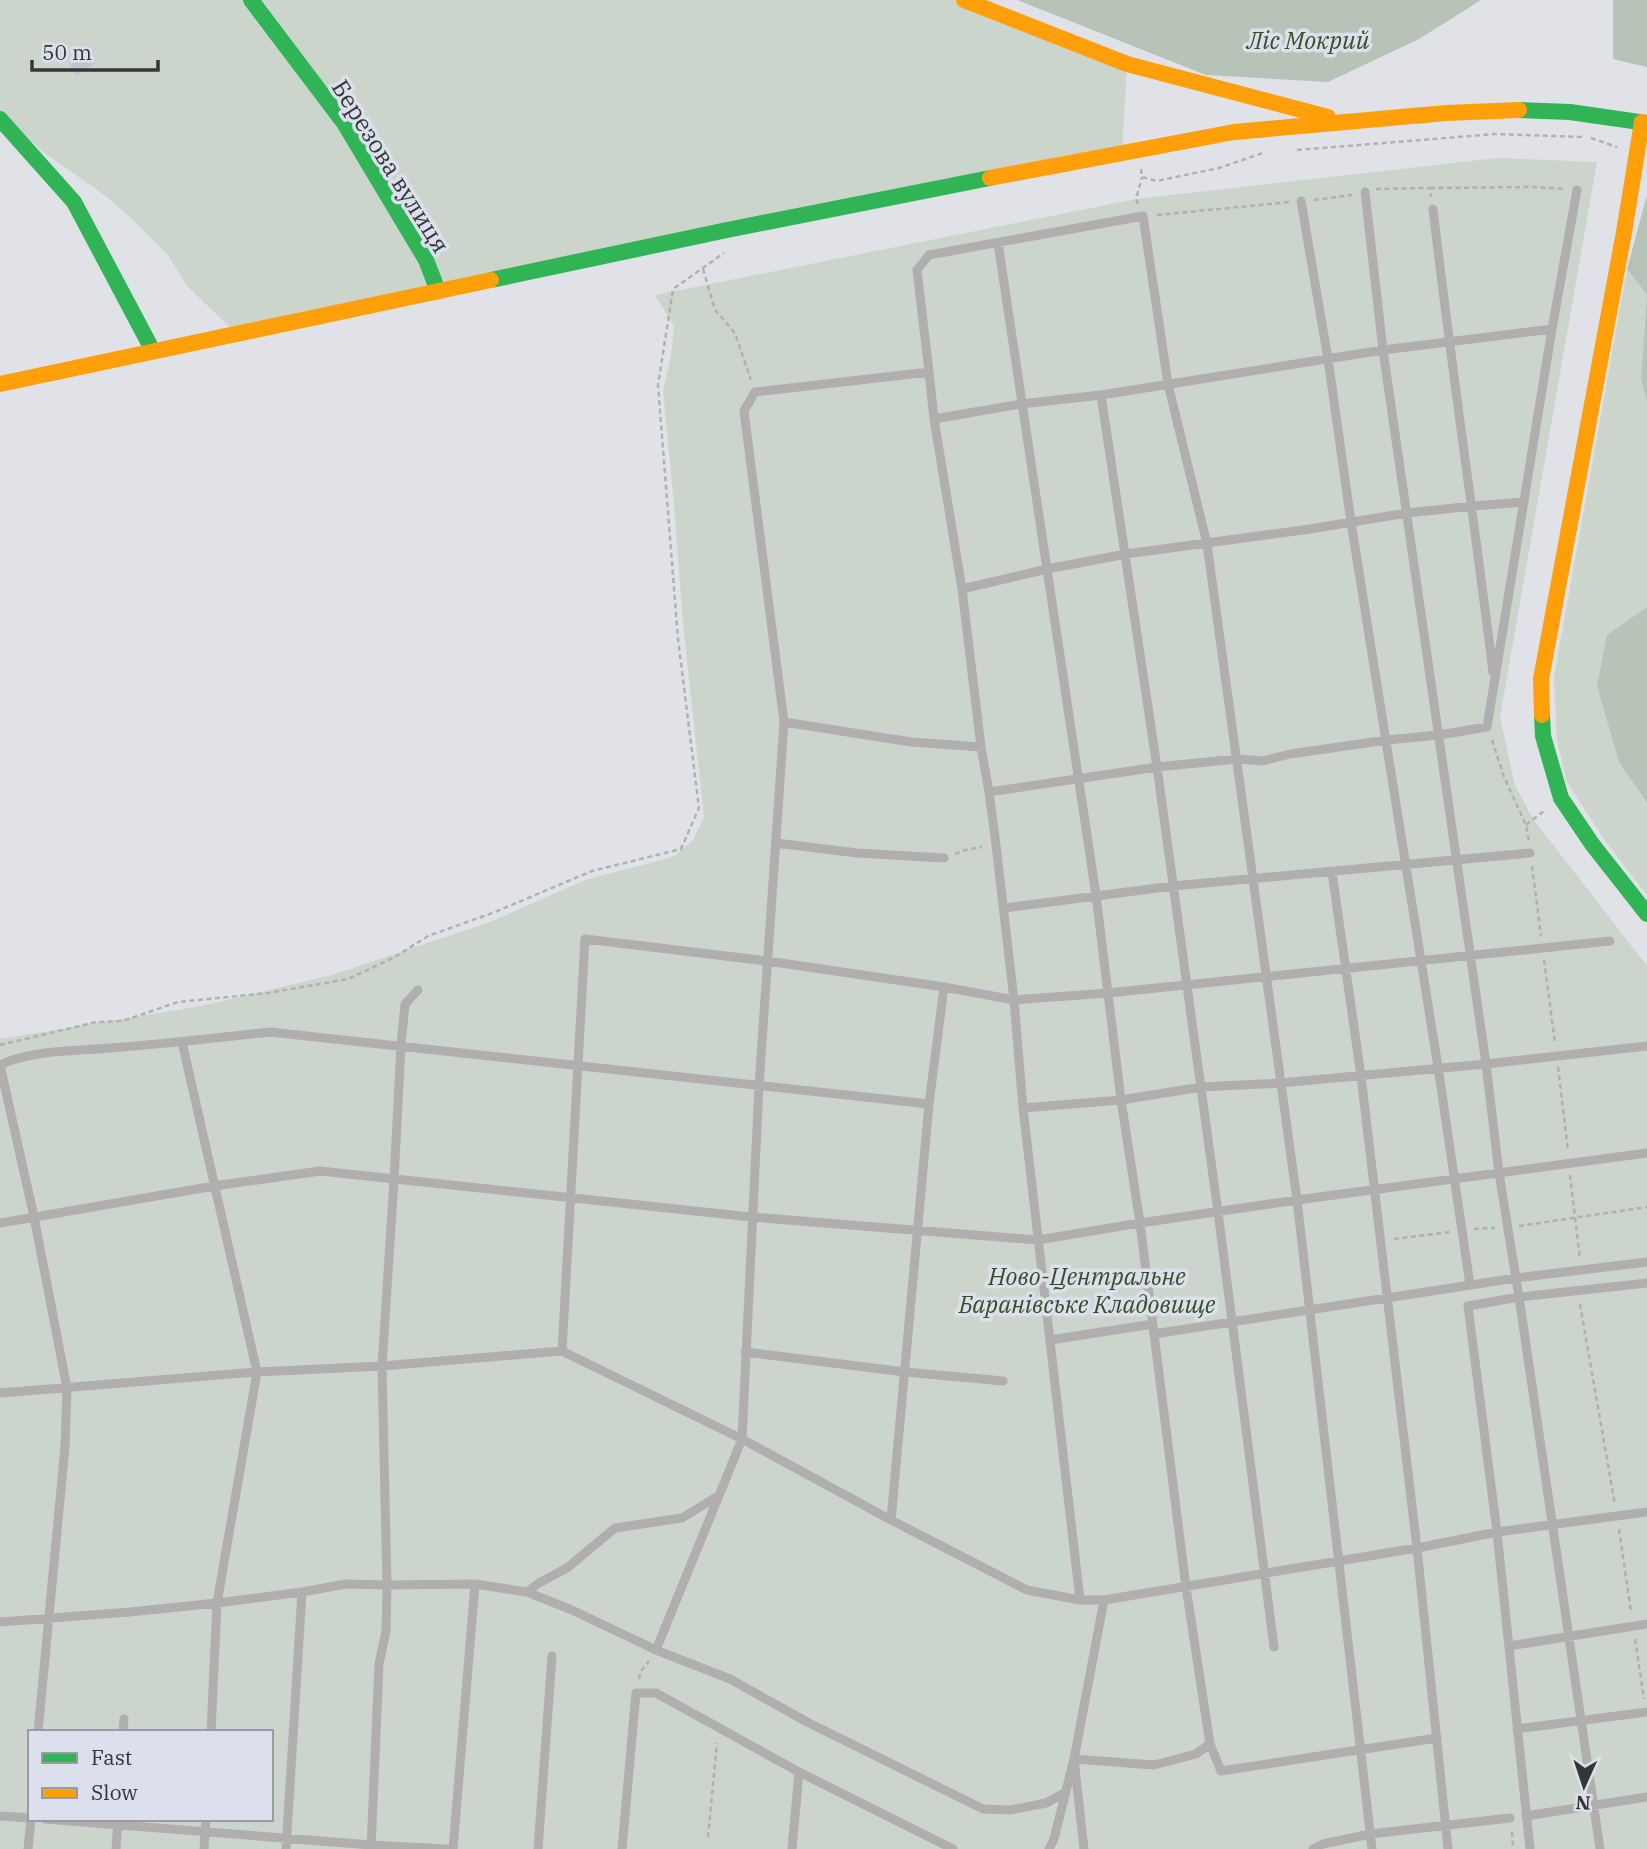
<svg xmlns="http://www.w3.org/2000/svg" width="1647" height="1849" viewBox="0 0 1647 1849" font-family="'IBM Plex Serif',serif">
<rect width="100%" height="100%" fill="#e0e2e8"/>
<path fill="#ccd5cc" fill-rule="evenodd" d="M 0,0 L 964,0 L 1127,64 L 1122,152 L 237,334 L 188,287 L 167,254 L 133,220 L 107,197 L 43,152 L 0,115 Z
M 1497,158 L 1597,162 L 1500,717 L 1515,785 L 1533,819 L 1647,966 L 1647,1849 L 0,1849 L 0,1039 L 201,1006 L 332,975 L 490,922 L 588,879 L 673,857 L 693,840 L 704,817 L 683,624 L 674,505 L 663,390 L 671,356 L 674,326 L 655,295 L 1136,199 ZM 30,1732 L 271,1732 L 271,1819 L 30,1819 Z
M 1627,269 L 1647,295 L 1641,379 L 1647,403 L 1647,607 L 1607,635 L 1619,762 L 1647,803 L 1647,895 L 1606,842 L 1567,782 L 1557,740 L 1554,677 Z"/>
<path fill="#b7c3b7" d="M 1017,0 L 1481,0 L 1419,39 L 1328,82 L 1206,75 Z
M 1613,0 L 1647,0 L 1647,67 L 1613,59 Z
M 1647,195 L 1647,403 L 1641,379 L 1647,295 L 1627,269 Z
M 1647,607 L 1647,803 L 1619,762 L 1597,686 L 1607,635 Z"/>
<path fill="#c1c4cc" d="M 87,52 L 95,63 L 77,76 L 70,65 Z"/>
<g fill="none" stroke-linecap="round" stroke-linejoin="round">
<path stroke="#b0b1b2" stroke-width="2.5" stroke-dasharray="5 3.5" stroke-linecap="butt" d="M 1591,138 L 1617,147
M 1297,150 L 1495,134 L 1584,137
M 1141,169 L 1142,177 L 1157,181 L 1219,168 L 1263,153
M 1430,188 L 1536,187 L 1563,189
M 1376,189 L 1430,188 L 1431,197
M 1314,200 L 1352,195
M 1138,204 L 1136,199 L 1142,177
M 1157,215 L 1290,202
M 703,269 L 715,310 L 735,333 L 751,380
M 1492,740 L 1504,777 L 1526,825 L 1529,842
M 1526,825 L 1544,811
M 955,854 L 965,850 L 982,847
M 1532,866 L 1541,936
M 1544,960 L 1555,1043
M 0,1045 L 96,1022 L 123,1021 L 178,1002 L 268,993 L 348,979 L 395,957 L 428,936 L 495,912 L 592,871 L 681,849 L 699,808 L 678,639 L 658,385 L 673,289 L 724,253
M 1558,1067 L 1568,1151
M 1570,1175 L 1580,1259
M 1519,1226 L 1647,1207
M 1474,1229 L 1495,1228
M 1394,1239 L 1450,1232
M 1580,1304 L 1615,1505
M 1619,1529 L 1631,1612
M 1635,1639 L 1644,1699
M 639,1679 L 641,1671 L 649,1661
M 1512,1832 L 1513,1849
M 708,1837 L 717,1743"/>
<path stroke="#b0aeaf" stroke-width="9" d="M 1365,192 L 1383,350 L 1486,1064 L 1499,1173 L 1519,1297 L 1600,1849
M 1301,201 L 1328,359 L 1351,522 L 1438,1067 L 1470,1285
M 1433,209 C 1451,364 1474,518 1493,672
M 998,243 L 1096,895 L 1121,1100 L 1140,1223 L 1186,1587 L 1210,1744 L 1196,1754 L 1154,1765 L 1074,1759 L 1084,1849
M 1552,329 L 1577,190
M 929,372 L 917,270 L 929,255 L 1143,216 L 1168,384 L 1207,544 L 1297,1200 L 1372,1849
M 1101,395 L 1157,767 L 1218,1212 L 1274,1647
M 934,419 L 1021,404 L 1101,395 L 1383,350 L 1552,329 L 1487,727 L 1439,735 L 1387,740 L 1290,754 L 1263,761 L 1237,759 L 1157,767 L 989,792
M 962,589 L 1047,569 L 1126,554 L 1310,529 L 1407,513 L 1473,506 L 1524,502
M 784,722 L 911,742 L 981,747
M 776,843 L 857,853 L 944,858
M 1332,872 L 1361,1076 L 1417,1548 L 1448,1849
M 1004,908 L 1173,886 L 1530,853
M 182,1042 L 257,1372 L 217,1603 L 211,1732
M 1023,1108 L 1121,1100 L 1201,1087 L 1280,1083 L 1486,1064 L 1647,1046
M 0,1223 L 214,1186 L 320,1171 L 751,1217 L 1038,1240 L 1140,1223 L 1297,1200 L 1647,1153
M 1154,1334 L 1516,1278 L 1647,1262
M 1050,1340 L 1153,1324
M 562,1351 L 585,939 L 767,961 L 944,987 L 1014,1000 L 1108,993 L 1610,941
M 745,1352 L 905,1372 L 1003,1381
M 0,1393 L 257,1372 L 382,1366 L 562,1351 L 742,1439 L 891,1520 L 1027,1590 L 1080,1600 L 1104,1600 L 1417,1548 L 1497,1532 L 1647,1512
M 891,1520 L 929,1104 L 944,987
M 527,1592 L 539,1583 L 567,1568 L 615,1528 L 682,1518 L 718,1496
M 0,1622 L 130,1612 L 217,1603 L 302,1592 L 346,1584 L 387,1585 L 475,1584 L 527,1592 L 572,1610 L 656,1650 L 730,1679 L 807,1722 L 983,1809 L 1011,1810 L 1046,1803 L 1066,1792
M 1509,1646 L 1647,1624
M 656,1650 L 742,1439 L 759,1086 L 784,722 L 744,411 L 755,392 L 929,372 L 934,419 L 962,589 L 981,747 L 989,792 L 996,845 L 1014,1000 L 1023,1108 L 1080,1600
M 1517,1729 L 1647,1712
M 38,1732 L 65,1447 L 67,1388 L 34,1217 L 0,1065 C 31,1050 76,1051 111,1048 C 164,1044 217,1038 270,1032 L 929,1104
M 123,1732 L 124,1719
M 1210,1744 L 1221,1771 L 1437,1738
M 0,1816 L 30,1818
M 1526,1816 L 1647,1797
M 45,1819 L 371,1845 L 446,1849
M 28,1849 L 31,1819
M 116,1849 L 118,1819
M 204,1849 L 206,1819
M 286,1849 L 302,1592
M 371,1849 L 379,1664 L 386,1631 L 387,1585 L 382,1366 L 394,1180 L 401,1045 L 405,1004 L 418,990
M 453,1849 L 475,1584
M 538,1849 L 552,1656
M 622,1849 L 636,1693 L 656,1693 L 799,1772 L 953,1849
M 792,1849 L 799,1772
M 1049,1849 L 1054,1839 L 1074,1759 L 1104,1600
M 1313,1849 L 1323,1844 L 1370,1834 L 1510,1818
M 1530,1849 L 1497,1532 L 1468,1306 L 1519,1297 L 1647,1283"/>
<path stroke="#30b455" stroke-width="16" d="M 251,0 L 344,123 L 426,260 L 438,291
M 1519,110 L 1570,112 L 1647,123
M 0,119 L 74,202 L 153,351
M 491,280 L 727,230 L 990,178
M 1542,715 L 1543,736 L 1561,798 L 1592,844 L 1647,914"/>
<path stroke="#ff9f0a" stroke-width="16" d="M 964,0 L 1127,64 L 1328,117
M 990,178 L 1234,132 L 1446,113 L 1519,110
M 0,384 L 491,280
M 1542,715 L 1541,679 L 1624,232 L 1642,122"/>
</g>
<g text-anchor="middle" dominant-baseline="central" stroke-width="7" stroke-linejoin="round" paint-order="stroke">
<g font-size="24" font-style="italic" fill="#335029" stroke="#dce0ec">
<text x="1308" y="40">Ліс Мокрий</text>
<text x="1087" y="1276">Ново-Центральне<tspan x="1087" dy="28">Баранівське Кладовище</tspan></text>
</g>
<g font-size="24" fill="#34363a" stroke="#dce0ec">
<text transform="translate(391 166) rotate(58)">Березова вулиця</text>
</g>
</g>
<rect x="28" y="1730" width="245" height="91" fill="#dce0ec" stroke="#999ca5" stroke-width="2"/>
<rect x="42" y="1753" width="35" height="10" fill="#30b455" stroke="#999ca5" stroke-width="2"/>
<text x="91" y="1765" font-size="21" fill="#34363a">Fast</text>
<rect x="42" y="1788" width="35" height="10" fill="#ff9f0a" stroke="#999ca5" stroke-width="2"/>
<text x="91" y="1800" font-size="21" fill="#34363a">Slow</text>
<g transform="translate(1584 1786) rotate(183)" stroke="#dce0ec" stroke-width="5" paint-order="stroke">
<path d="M0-5L12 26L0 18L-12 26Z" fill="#34363a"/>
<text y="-10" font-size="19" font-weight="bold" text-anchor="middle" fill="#34363a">N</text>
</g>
<path d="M32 60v10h126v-10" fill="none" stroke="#34363a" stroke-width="3.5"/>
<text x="42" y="60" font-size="21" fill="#34363a" stroke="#dce0ec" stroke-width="5" paint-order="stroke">50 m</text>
</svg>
